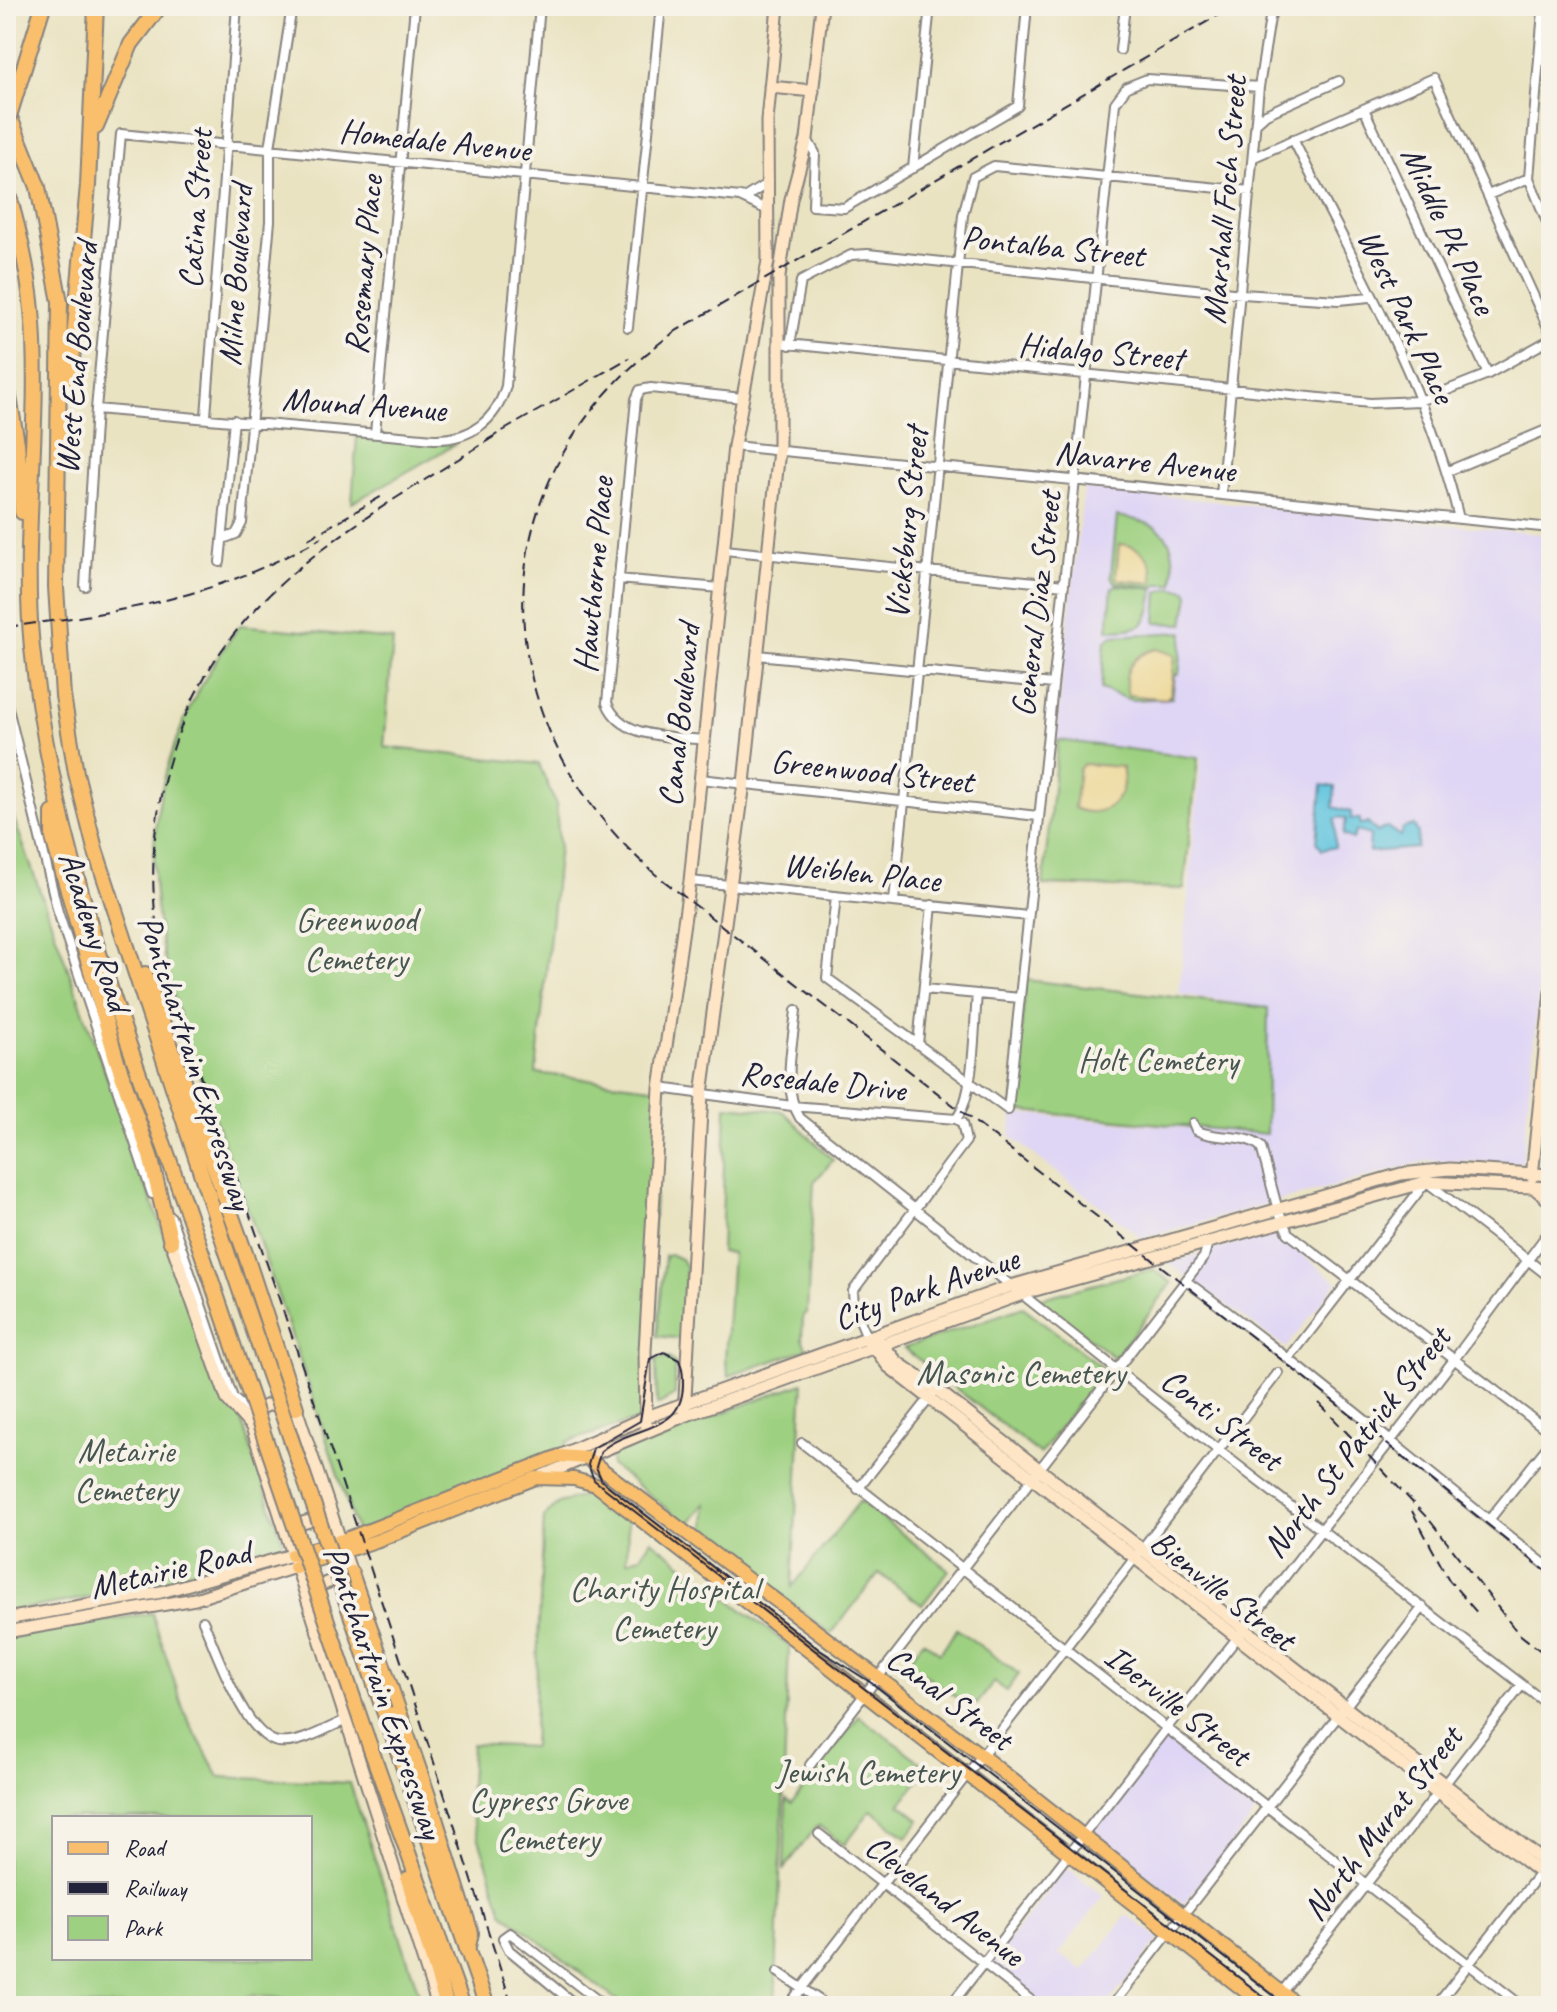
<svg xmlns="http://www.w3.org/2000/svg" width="1557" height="2012" viewBox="0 0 1557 2012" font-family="Caveat,sans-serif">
<rect width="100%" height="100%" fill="#f7f3e8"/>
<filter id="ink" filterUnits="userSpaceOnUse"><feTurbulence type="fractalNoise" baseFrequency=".0125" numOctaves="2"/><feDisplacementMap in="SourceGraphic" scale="16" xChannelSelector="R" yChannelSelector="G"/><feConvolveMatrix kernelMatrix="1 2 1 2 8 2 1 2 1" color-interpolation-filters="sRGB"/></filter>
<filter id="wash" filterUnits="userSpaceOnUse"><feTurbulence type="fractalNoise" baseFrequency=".006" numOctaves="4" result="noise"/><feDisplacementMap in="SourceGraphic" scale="32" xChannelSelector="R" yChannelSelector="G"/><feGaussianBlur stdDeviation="1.8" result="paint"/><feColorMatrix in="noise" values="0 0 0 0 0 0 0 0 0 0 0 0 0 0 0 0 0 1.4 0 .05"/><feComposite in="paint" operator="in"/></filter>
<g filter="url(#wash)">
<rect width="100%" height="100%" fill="#eae3c2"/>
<path fill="#dfd5f5" d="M 1084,488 L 1551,535 L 1551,872 L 1522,1162 L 1426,1161 L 1142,1238 L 1010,1136 L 1013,1113 L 1267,1135 L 1268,1008 L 1179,994 L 1201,757 L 1055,739 Z
M 1273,1232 L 1337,1282 L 1286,1348 L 1168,1263 Z
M 1168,1735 L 1260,1807 L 1184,1904 L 1092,1832 Z
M 1067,1868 L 1104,1896 L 1059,1953 L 1061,1955 L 1083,1971 L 1127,1915 L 1159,1939 L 1106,2006 L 1044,2006 L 990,1964 Z"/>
<path fill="#9dd080" stroke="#60795e" stroke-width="2" fill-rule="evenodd" d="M 357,436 L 454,445 L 352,503 Z
M 1117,516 C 1165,524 1177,535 1173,584 L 1158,584 L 1156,587 L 1115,583 L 1111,576 Z
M 1117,585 L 1154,589 C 1148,627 1147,629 1108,630 L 1112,588 Z
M 1172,588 L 1186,590 L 1189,595 L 1184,624 L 1156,623 L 1158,592 Z
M 240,625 L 393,640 L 384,747 L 539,764 L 556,805 L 559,846 L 536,1073 L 660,1088 L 644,1418 L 566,1442 L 567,1452 L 357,1533 C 321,1422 284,1311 245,1201 C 168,987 88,833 240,625 Z
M 1183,632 L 1179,674 L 1175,675 L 1172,698 L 1131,700 L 1101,689 L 1105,642 L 1113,636 Z
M 1058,740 L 1198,758 L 1184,889 L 1043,885 Z
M 6,797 L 224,1401 L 240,1416 L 285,1548 L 144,1588 L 6,1612 Z
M 1026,980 L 1268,1008 L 1266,1134 L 1013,1110 Z
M 726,1106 L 783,1111 L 833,1160 L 814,1182 L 807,1313 L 803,1315 L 802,1339 L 807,1349 L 729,1376 L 725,1360 L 732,1253 L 721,1252 Z
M 672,1255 L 681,1259 L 686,1268 L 683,1339 L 657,1336 L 665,1256 Z
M 1153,1269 L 1172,1283 L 1115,1358 L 1038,1299 Z
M 1023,1307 L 1104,1369 L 1040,1454 L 904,1348 Z
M 660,1358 L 669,1358 L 675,1363 L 675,1395 L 657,1405 L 656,1361 Z
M 803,1383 L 792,1587 L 860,1501 L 949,1570 L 922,1605 L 879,1573 L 831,1634 L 705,1536 L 706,1503 L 688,1525 L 611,1465 L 612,1454 Z
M 583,1496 L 607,1503 L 628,1521 L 627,1561 L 641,1556 L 651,1540 L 789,1646 L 775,2006 L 624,2006 L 503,1913 L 469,1808 L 472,1744 L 533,1747 L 544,1517 L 559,1503 Z
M 152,1613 L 185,1714 L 219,1777 L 350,1783 L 423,2006 L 358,2006 L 249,1995 L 243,2006 L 6,2006 L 6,1638 ZM 54,1818 L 310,1818 L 310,1958 L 54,1958 Z
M 957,1629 L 1019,1674 L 1007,1691 L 994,1682 L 977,1704 L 969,1698 L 965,1704 L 908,1662 L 923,1641 L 940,1653 Z
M 859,1716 L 928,1768 L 900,1804 L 920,1820 L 907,1837 L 871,1810 L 844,1845 L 818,1825 L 784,1869 L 786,1799 L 792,1803 Z"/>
<path fill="#eeda9e" stroke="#887e6c" stroke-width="2" d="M 1119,544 C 1142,545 1155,561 1153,583 L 1119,580 L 1116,576 Z
M 1156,649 L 1175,655 L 1171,694 L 1166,699 L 1128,695 C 1121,672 1132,655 1156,649 Z
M 1084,764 L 1122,767 C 1130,798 1104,822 1074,808 L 1079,769 Z"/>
<path fill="#61c5df" stroke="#42748d" stroke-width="2" d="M 1322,785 L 1335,787 L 1333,807 L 1351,812 L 1351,819 L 1360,819 L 1360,824 L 1368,823 L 1377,832 L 1387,827 L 1400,836 L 1403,828 L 1414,825 L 1418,833 L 1417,848 L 1369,852 L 1370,835 L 1356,831 L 1353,839 L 1343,835 L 1346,819 L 1339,817 L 1335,819 L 1335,847 L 1322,850 L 1317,842 Z"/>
</g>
<g filter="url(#ink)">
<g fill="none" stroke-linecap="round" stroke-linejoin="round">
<g stroke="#86827e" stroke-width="12">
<path id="street" d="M 1502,6 L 1551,11
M 1543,11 L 1529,178 L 1551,232
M 1120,50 L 1125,6
M 1364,109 L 1488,374
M 1256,123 L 1266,114 L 1339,81
M 807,139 L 815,153 L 813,206 L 844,208 L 1018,106 L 1027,6
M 1293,139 C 1352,260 1429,388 1459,519
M 1254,157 L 1434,78 L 1551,334
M 913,168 L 930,6
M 1488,195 L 1529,178
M 744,198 L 768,183
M 628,327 L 661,6
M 778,343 L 1370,403 L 1420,401 L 1488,374 L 1551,339
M 790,345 L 801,281 L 851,255 L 868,254 L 1242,294 L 1339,300 L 1370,297
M 96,409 L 434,439 C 470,440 496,421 506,386 L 540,6
M 206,416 L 237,6
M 375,433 L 415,6
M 734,446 L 1551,528
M 1448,471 L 1551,428
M 1221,495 L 1259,87 L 1270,18 L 1275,6
M 223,539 L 236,534 L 242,523 L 270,221 L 270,148 L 292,6
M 725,550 L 1064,585
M 220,562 L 234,420
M 618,579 L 720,588
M 85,586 L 96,409 L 121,134 L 740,197 L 768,210
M 757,655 L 1053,684
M 6,700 L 58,912 L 152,1194
M 705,740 C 672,736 622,740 607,703 L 636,399 L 640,390 L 651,388 L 742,398
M 700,779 L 1038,816
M 690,881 L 1028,916
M 836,896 L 827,978 L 1008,1110
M 894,901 L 963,215 L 973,177 L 994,166 L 1250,191
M 924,989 L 1020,998
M 796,1010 C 793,1044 781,1088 800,1118 L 1218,1450 L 1551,1707
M 918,1044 L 932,905
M 660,1088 L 792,1106 L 956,1119 L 962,1123 L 966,1141 L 853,1291 L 854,1306 L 867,1337
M 1008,1110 L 1115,103 L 1127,87 L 1147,79 L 1259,87
M 956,1119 C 975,1097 974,1025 977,994
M 1193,1123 L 1196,1130 C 1216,1141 1244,1132 1261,1147 L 1278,1210 L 1288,1233 L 1551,1433
M 1428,1183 L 1551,1278
M 171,1217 L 233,1398 L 242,1406 L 253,1409
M 1186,1281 C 1311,1372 1428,1474 1551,1569
M 1290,1357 L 1426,1182
M 802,1443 L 1522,2006
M 858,1489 L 932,1395
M 1489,1520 L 1551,1442
M 203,1621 C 216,1650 245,1737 278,1742 C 299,1745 325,1729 344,1721
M 810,1765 L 1204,1257 L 1208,1242
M 819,1834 L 1038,2006
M 778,1972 L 828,2006
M 247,2005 L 261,2006
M 577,2006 L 509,1950 L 503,1938 L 510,1933 L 605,2006
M 788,2006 L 1278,1373
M 950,2006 L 1453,1361 L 1551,1229
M 1112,2006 L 1423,1607
M 1271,2006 L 1522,1685
M 1436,2006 L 1551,1859"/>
</g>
<g stroke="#86827e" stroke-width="15">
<path id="secondary" d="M 770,87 L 813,91
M 1532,1177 L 1551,991
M 1532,1186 L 1551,1202
M 171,1242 L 227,1399 L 252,1427 L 438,2006
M 869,1340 L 888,1366 L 1551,1881
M 879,1341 L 897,1362 L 936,1389 L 1551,1867
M 251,1412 L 283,1399 L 296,1408 L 351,1573 L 309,1590
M 684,1416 L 702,1094 L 744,783 L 779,450 L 779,277 L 791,199 L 807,139 L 822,6
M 646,1431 L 645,1351 L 660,1088 L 690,881 L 734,446 L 768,261 L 767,121 L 778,6
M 559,1456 L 644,1418 L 1011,1286 L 1401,1174 L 1450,1169 L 1551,1175
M 537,1478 L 684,1416 L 1028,1292 L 1426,1182 L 1551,1188
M 289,1527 L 326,1516
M 6,1619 L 161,1592 L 292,1555
M 6,1632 L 195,1599 L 295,1567"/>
</g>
<g stroke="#86827e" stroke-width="16">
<path id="primary" d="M 292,1555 L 346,1539 L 559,1456 L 587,1458 L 981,1755 L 1299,2006
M 295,1567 L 376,1541 L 536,1478 L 574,1479 L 596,1485 L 1264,2006"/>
</g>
<g stroke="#86827e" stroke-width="18">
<path id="highway" d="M 7,110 L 38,187 L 60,302 L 56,587 L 63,696 L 76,773 L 95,849 L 227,1252
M 96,127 L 131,44 L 160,6
M 6,186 C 18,226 28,268 32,310 C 42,422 21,535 32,648 C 54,860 136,1061 205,1262
M 6,380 L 17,443 L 22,512
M 70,382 L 88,185 L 96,6
M 53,813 L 53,838 L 116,1058 L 150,1156 L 171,1242
M 145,974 L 245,1253 L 296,1408
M 351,1573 L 428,1796 L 471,1933 L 467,1951
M 384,1711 L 487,2006
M 363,1727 L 463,2006
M 408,1879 L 447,2006"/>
</g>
<use href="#street" stroke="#fff" stroke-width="8"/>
<use href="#secondary" stroke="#fde5c5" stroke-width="11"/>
<use href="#primary" stroke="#f9bf6d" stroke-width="12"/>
<use href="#highway" stroke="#f9bf6d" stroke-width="14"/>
<path stroke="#22223b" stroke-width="2" d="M 1276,2006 L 594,1480 L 588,1465 L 593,1448 L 640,1421 L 650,1359 L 664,1352 L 679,1360 C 683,1369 683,1376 683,1385 C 682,1435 631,1424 601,1451 L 596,1467 L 602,1481 L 820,1650 L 873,1684 L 1287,2006"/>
<path stroke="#22223b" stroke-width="2" stroke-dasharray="12 6" stroke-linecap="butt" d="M 679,329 C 478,468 473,714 655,874 L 1273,1353 L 1551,1575
M 671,334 L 1234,6
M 495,436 C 381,509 251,575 191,703 C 160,771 147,847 156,921 C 163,980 186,1036 206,1092 C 233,1167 260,1243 286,1319 C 365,1547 439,1776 512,2006
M 487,440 L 629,358
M 308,539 L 384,495
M 6,627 C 122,612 219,598 322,537
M 1319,1403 L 1431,1522 L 1518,1633 L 1551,1659
M 1412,1511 L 1449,1580 L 1479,1615"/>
<g stroke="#86827e" stroke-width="18" stroke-linecap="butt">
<path id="highway-bridge" d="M 6,126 L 43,6
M 227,1252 L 384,1711
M 205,1262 L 363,1727"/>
</g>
<use href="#highway-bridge" stroke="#f9bf6d" stroke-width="14"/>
</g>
</g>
<g text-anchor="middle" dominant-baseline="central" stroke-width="8" stroke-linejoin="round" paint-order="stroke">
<g font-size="34" fill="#22223b" stroke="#f7f3e8">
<text transform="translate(435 140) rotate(6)">Homedale Avenue</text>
<text transform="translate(1224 200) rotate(-85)">Marshall Foch Street</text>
<text transform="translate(195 209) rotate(-86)">Catina Street</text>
<text transform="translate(1449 230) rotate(65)">Middle Pk Place</text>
<text transform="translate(1053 246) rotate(6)">Pontalba Street</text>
<text transform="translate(363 265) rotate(-85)">Rosemary Place</text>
<text transform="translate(235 275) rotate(-86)">Milne Boulevard</text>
<text transform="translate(1407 316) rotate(65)">West Park Place</text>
<text transform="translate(1101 351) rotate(5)">Hidalgo Street</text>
<text transform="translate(76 358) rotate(-85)">West End Boulevard</text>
<text transform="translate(364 404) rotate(4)">Mound Avenue</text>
<text transform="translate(1145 461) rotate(6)">Navarre Avenue</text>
<text transform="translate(906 523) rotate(-84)">Vicksburg Street</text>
<text transform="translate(593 575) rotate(-85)">Hawthorne Place</text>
<text transform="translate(1036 604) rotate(-83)">General Diaz Street</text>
<text transform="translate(679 715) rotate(-84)">Canal Boulevard</text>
<text transform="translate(872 771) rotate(6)">Greenwood Street</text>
<text transform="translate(862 872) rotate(6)">Weiblen Place</text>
<text transform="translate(95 931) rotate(72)">Academy Road</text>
<text transform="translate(196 1062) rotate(72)">Pontchartrain Expressway</text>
<text transform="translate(823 1081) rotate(6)">Rosedale Drive</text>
<text transform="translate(926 1288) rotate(-19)">City Park Avenue</text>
<text transform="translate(1222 1419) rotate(38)">Conti Street</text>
<text transform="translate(1356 1442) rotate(-52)">North St Patrick Street</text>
<text transform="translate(170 1569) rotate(-13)">Metairie Road</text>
<text transform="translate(1223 1590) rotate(38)">Bienville Street</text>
<text transform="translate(384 1692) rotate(71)">Pontchartrain Expressway</text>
<text transform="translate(950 1698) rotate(37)">Canal Street</text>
<text transform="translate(1178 1705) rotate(38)">Iberville Street</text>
<text transform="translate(1382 1823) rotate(-52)">North Murat Street</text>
<text transform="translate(945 1900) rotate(38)">Cleveland Avenue</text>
</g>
<g font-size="34" fill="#475650" stroke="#f7f3e8">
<text x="356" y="919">Greenwood<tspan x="356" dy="39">Cemetery</tspan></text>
<text x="1158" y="1059">Holt Cemetery</text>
<text x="1021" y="1372">Masonic Cemetery</text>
<text x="126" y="1450">Metairie<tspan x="126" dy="39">Cemetery</tspan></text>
<text x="664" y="1588">Charity Hospital<tspan x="664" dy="39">Cemetery</tspan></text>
<text x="868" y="1771">Jewish Cemetery</text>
<text x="548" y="1799">Cypress Grove<tspan x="548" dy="39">Cemetery</tspan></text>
</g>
</g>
<rect width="1557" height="2012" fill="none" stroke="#f7f3e8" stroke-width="32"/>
<rect x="52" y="1816" width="260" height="144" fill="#f7f3e8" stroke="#a29fa3" stroke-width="2"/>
<rect x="68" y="1842" width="40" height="12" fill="#f9bf6d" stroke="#a29fa3" stroke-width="2"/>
<text x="124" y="1856" font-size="24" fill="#22223b">Road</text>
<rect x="68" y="1882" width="40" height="12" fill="#22223b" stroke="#a29fa3" stroke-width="2"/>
<text x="124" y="1896" font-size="24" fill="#22223b">Railway</text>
<rect x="68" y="1916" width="40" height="24" fill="#9dd080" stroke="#a29fa3" stroke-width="2"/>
<text x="124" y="1936" font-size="24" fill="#22223b">Park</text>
</svg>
